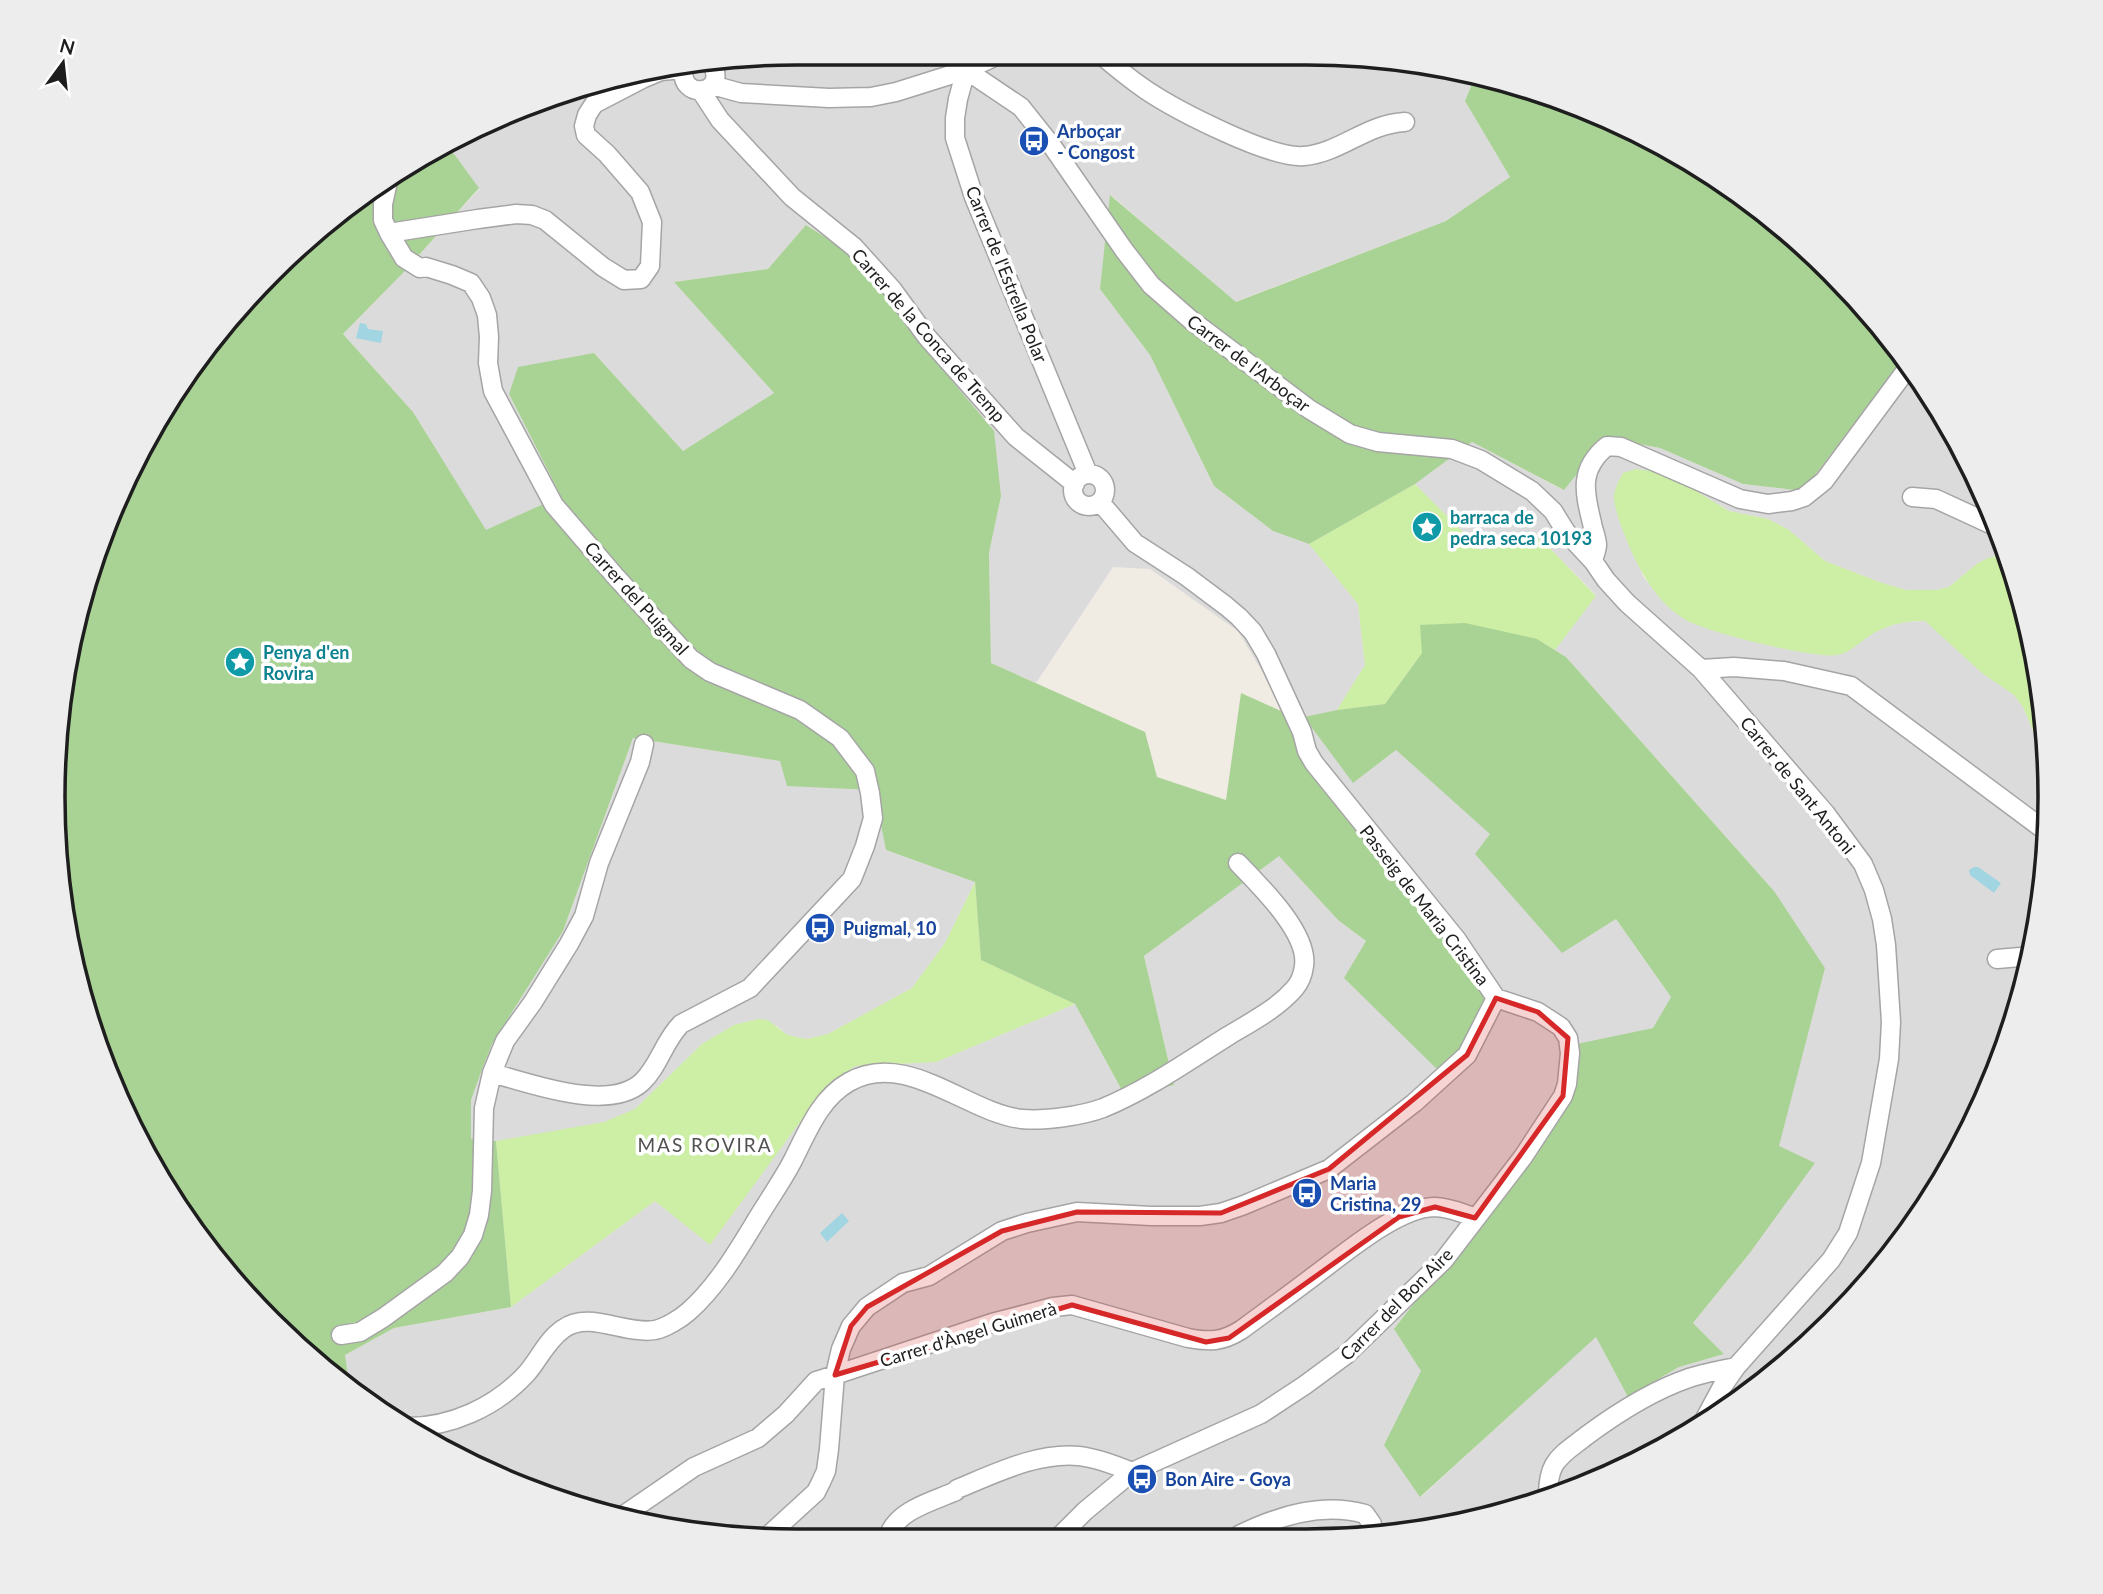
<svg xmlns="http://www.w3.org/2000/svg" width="2103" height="1594" viewBox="0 0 2103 1594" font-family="Lato,sans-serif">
<rect width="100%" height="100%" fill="#f0ebe3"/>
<path fill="#dcdbdb" d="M 797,53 L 1354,54 L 1476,74 L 1465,101 L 1510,177 L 1446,221 L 1235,302 L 1111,195 L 1100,289 L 1150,355 L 1214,486 L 1273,531 L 1309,544 L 1358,604 L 1365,665 L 1337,710 L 1304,717 L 1354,782 L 1396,750 L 1491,834 L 1562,952 L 1616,919 L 1671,997 L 1653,1028 L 1572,1046 L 1568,1094 L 1421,1370 L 1421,1497 L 1596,1336 L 1628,1397 L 1679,1367 L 1724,1354 L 1693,1323 L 1749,1254 L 1825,968 L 1774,891 L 1566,657 L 1555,650 L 1596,595 L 1541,539 L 1481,550 L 1415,484 L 1472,442 L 1563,490 L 1605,438 L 1660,448 L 1743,484 L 1803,491 L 1889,376 L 1926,385 L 1994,512 L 2007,556 L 2004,554 L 1989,558 L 1978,563 L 1949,587 L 1936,590 L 1906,590 L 1882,583 L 1825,561 L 1789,530 L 1768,519 L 1729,511 L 1720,505 L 1621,526 L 1644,578 L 1667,605 L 1687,620 L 1722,633 L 1785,649 L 1826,655 L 1838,655 L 1880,629 L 1903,622 L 1925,621 L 2014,695 L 2023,707 L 2040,747 L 2047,756 L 2050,797 L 2036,942 L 1994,1082 L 1925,1210 L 1833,1323 L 1720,1416 L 1591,1485 L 1403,1535 L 699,1535 L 512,1485 L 384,1416 L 350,1389 L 345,1355 L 394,1328 L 511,1307 L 655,1201 L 710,1244 L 822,1092 L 855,1066 L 936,1062 L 1075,1004 L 1125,1096 L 1174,1084 L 1144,956 L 1279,855 L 1338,920 L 1366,941 L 1442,1075 L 1306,752 L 1281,711 L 1263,673 L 1238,631 L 1150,569 L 1113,567 L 1036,683 L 991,663 L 989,553 L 1001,496 L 906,326 L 858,258 L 807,225 L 768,269 L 674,282 L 774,393 L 683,451 L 594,353 L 509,394 L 561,496 L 486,531 L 413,412 L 343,334 L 402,274 L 479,189 L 446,143 L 604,78 Z
M 633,738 L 780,761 L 875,790 L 886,850 L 975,882 L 945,943 L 912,988 L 828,1034 L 807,1039 L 796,1037 L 786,1034 L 777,1026 L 758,1019 L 734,1025 L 702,1044 L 635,1109 L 620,1116 L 604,1122 L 549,1133 L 496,1141 L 471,1139 L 471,1100 L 484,1064 L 492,1044 L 563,931 Z"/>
<path fill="#cceea5" d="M 1636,469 L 1651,471 L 1686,485 L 1729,511 L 1768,519 L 1789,530 L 1825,561 L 1882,583 L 1906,590 L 1936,590 L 1949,587 L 1978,563 L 1988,558 L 2004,554 L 2007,556 L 2036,651 L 2047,756 L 2040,747 L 2023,707 L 2014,695 L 1982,673 L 1925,621 C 1905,620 1886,625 1869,636 C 1859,643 1849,653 1837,655 C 1814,659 1706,632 1686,620 C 1662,606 1647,583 1635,559 C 1628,544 1615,514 1614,498 C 1614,489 1619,481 1623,473 Z
M 1415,484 L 1481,550 L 1541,539 L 1596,596 L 1555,650 L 1537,639 L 1422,653 L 1385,704 L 1337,710 L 1365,665 L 1358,604 L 1309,544 Z
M 975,882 L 981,960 L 1075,1004 L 936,1062 L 855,1066 L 822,1092 L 710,1245 L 655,1201 L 511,1307 L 496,1141 L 604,1122 L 635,1109 L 702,1044 L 734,1025 L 758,1019 L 768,1020 L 786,1034 L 796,1037 L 807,1039 L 828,1034 L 912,988 L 945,943 Z"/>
<path fill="#a9d394" d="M 1476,74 L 1499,78 L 1635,129 L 1720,178 L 1832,270 L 1926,385 L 1889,377 L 1803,491 L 1743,484 L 1660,448 L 1606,438 L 1564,490 L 1472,442 L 1415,484 L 1309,544 L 1273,531 L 1214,486 L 1150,355 L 1100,289 L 1110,195 L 1236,302 L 1446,221 L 1510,177 L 1465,101 Z
M 446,143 L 479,188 L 402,274 L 343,334 L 413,412 L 486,530 L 561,496 L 509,394 L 518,367 L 594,353 L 683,451 L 774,393 L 674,282 L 768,269 L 806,225 L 858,258 L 906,326 L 994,431 L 1001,496 L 989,553 L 991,663 L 1145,732 L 1157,777 L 1226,800 L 1241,693 L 1281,711 L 1306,752 L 1463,946 L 1488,1005 L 1443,1075 L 1344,978 L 1366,941 L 1338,920 L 1279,856 L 1144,956 L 1174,1085 L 1125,1096 L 1075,1004 L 981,960 L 975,882 L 886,850 L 874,790 L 787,786 L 780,761 L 633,738 L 563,931 L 492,1044 L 484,1064 L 471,1100 L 471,1139 L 496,1141 L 511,1307 L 394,1328 L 345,1355 L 350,1389 L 271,1324 L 178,1211 L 92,1037 L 54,845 L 67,651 L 129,467 L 178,383 L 270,271 L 424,152 Z
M 1465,623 L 1537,639 L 1566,657 L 1774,891 L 1825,968 L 1779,1146 L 1815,1163 L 1749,1254 L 1693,1323 L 1724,1354 L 1679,1367 L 1628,1397 L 1596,1337 L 1420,1497 L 1384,1445 L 1421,1371 L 1394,1329 L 1477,1223 L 1568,1094 L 1572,1045 L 1653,1028 L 1671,997 L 1616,919 L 1562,953 L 1475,854 L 1490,834 L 1396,750 L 1353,783 L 1304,717 L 1337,710 L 1385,704 L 1422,653 L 1420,625 Z"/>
<path fill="#a0d5e1" d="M 360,323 L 366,324 L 368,329 L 383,331 L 381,343 L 356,338 Z
M 1974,867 L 1978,867 L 2001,883 L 1994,893 L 1970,875 L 1969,870 Z
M 842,1213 L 849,1221 L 827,1242 L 820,1233 Z"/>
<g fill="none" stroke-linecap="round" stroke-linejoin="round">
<g stroke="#a5a5a5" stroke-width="21">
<path id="minor" d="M 1099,53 C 1114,66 1130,79 1146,90 C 1176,110 1270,159 1304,156 C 1340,153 1366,124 1405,122
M 684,67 C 677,101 729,96 712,64
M 966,70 L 1021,107 L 1052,146 L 1124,250 L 1151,285 L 1191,320 L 1309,409 L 1350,434 L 1378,442 L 1452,449 L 1481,460 L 1532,491 L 1553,511 L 1566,532 L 1593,561 L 1606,580 L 1627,603 L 1701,669 L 1826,814 L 1863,864 L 1874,890 L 1882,919 L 1886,945 L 1891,1022 L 1889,1059 L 1871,1163 L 1848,1233 L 1831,1260 L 1736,1367 L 1722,1387 L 1701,1426
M 966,70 L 958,99 L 955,118 L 955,138 L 974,197 L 1088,474
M 712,85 L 741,93 L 829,98 L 871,97 L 896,92 L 966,70 L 994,57 L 998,53
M 701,91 L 720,120 L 792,197 L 854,247 L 892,289 L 927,337 L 1016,437 L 1075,484
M 388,181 L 383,204 L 383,220 L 389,233 L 404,258 L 420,268 L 426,267 L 452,275 L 471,283 L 481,298 L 487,315 L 489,337 L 488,363 L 493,391 L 554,505 L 616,577 L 691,659 L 710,672 L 800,710 L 840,738 L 865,771 L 870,793 L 873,818 L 865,846 L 852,879 L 750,988 L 681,1024 C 664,1041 659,1066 642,1082 C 609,1113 529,1083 492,1073
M 389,233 L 478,219 L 516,214 L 532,215 L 545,220 L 603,267 L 624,280 L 641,279 L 650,266 L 652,222 L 640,192 L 607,154 L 586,135 L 584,126 L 587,115 L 594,104 L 644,78 L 661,71 L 683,69
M1073 490a16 16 0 1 1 32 0a16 16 0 1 1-32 0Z
M 1912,497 L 1936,499 L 1999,528
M 1593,561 C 1594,556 1597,550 1597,545 C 1597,538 1593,530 1592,523 C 1584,491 1579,469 1607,446 L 1621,447 L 1740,499 L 1768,504 L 1792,501 L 1804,497 L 1824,481 L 1910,365
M 1701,669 L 1734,667 L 1784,671 L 1851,686 L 2047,832
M 1997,959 L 2032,956
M 341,1335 L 360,1332 L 383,1318 L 445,1273 L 460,1257 L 473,1235 L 479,1215 L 482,1191 L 484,1108 L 492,1073 L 505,1041 L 533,1002 L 569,944 L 584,916 L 599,863 L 640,762 L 644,744
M 404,1427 C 450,1428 496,1407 527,1373 C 539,1359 547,1340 563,1329 C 589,1310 625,1335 655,1330 C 665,1328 680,1319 688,1312 C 719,1285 741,1245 762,1211 C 772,1195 783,1179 792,1162 C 807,1133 819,1099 849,1082 C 906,1049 967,1113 1022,1119 C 1044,1121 1082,1116 1103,1108 C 1147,1090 1188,1061 1228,1036 C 1251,1022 1277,1009 1295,988 C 1300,982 1303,974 1304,966 C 1309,933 1259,885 1238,863
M 1548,1496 C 1548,1487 1549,1474 1554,1465 C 1561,1453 1575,1445 1586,1436 C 1617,1413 1651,1391 1689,1378 C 1704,1373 1720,1370 1736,1367
M 624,1515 L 694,1467 L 758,1438 L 786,1414 L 816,1381 L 835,1375 L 992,1323 L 1053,1307 L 1072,1305 L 1188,1338 C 1209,1342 1222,1342 1241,1330 C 1266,1312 1290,1294 1314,1276 C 1344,1254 1397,1208 1434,1207 C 1448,1207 1463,1213 1475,1218
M 769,1535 L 816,1492 L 821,1482 L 826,1471 L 829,1449 L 835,1375 L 841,1349 L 851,1326 L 867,1307 L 903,1283 L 929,1276 L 1002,1231 L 1027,1223 L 1077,1212 L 1151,1216 L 1200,1216 L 1221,1213 L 1244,1205 L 1329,1169 L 1414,1103 L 1467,1055 L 1496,998 L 1457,940 L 1314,763 L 1307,751 L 1302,732 L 1266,654 L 1253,632 L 1239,617 L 1226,606 L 1186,576 L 1135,543 L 1100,502
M 889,1535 C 897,1510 934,1501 956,1491 L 957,1489 C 994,1474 1037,1452 1079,1456 C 1097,1458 1115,1465 1132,1472
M 1061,1535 L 1085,1511 L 1132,1472 L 1261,1414 L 1305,1385 L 1347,1354 L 1444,1260 L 1523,1157 L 1563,1096 L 1567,1084 L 1570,1053 L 1568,1038 L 1561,1027 L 1538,1012 L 1496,998
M 1239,1535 C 1278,1516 1322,1502 1365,1514 L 1372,1524 L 1372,1533 L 1369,1535"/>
</g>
<use href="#minor" stroke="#fff" stroke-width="18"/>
</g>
<path fill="#d62828" fill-opacity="0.2" stroke="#d62828" stroke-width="5" stroke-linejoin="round" d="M 1496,998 L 1538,1012 L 1568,1038 L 1563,1096 L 1475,1218 L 1435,1207 L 1399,1217 L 1229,1338 L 1206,1342 L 1072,1305 L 835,1375 L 851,1326 L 867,1307 L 1002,1231 L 1077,1212 L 1221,1213 L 1329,1169 L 1467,1055 Z"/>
<defs>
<g id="bus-disc" transform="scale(1.575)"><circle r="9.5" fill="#1a4fb4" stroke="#fff"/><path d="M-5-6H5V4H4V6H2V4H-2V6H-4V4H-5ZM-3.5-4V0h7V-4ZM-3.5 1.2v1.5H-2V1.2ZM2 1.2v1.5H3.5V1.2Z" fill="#fff"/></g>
<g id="sight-disc" transform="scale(1.575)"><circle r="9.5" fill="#0f9aa8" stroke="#fff"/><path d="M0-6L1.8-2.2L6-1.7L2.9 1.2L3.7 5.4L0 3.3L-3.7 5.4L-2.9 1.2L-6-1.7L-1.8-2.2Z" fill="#fff"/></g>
</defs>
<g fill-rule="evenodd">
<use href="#bus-disc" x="1034" y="141"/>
<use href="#sight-disc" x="1427" y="527"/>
<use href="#sight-disc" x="240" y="662"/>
<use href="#bus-disc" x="820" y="928"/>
<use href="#bus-disc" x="1307" y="1193"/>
<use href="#bus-disc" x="1142" y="1479"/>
</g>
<g text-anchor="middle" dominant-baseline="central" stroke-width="7" stroke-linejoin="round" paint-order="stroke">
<g font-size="18" font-weight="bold" fill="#164399" stroke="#fff" text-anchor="start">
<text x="1057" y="131">Arboçar<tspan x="1057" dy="21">- Congost</tspan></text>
<text x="843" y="928">Puigmal, 10</text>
<text x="1330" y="1183">Maria<tspan x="1330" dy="21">Cristina, 29</tspan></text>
<text x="1165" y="1479">Bon Aire - Goya</text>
</g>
<g font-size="18" fill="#1e1e1e" stroke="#fff">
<text transform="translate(1007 274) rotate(68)">Carrer de l'Estrella Polar</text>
<text transform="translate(929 335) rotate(49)">Carrer de la Conca de Tremp</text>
<text transform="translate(1249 363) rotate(37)">Carrer de l'Arboçar</text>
<text transform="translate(637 598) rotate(48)">Carrer del Puigmal</text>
<text transform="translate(1798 785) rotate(51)">Carrer de Sant Antoni</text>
<text transform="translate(1425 905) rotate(52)">Passeig de Maria Cristina</text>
<text transform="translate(1396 1304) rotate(-45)">Carrer del Bon Aire</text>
<text transform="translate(968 1334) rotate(-17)">Carrer d'Àngel Guimerà</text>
</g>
<g font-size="18" font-weight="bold" fill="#0d838f" stroke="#fff" text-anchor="start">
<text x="1450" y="517">barraca de<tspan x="1450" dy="21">pedra seca 10193</tspan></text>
<text x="263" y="652">Penya d'en<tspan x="263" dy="21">Rovira</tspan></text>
</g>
<g font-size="19" letter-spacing="2" fill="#515151" stroke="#fff">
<text x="705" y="1144">MAS ROVIRA</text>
</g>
</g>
<path d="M0 0H2103V1594H0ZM797 65H1306A732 732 0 0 1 2038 797V797A732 732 0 0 1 1306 1529H797A732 732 0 0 1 65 797V797A732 732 0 0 1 797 65Z" fill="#ededed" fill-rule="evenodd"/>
<path fill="none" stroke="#1e1e1e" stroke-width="3.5" d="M797 65H1306A732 732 0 0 1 2038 797V797A732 732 0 0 1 1306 1529H797A732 732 0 0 1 65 797V797A732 732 0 0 1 797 65Z"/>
<g transform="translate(63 63) rotate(15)" stroke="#ffffff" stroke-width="5" paint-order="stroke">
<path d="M0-5L12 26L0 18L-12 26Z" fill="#1e1e1e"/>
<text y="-10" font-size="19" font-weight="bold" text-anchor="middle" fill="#1e1e1e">N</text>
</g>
</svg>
